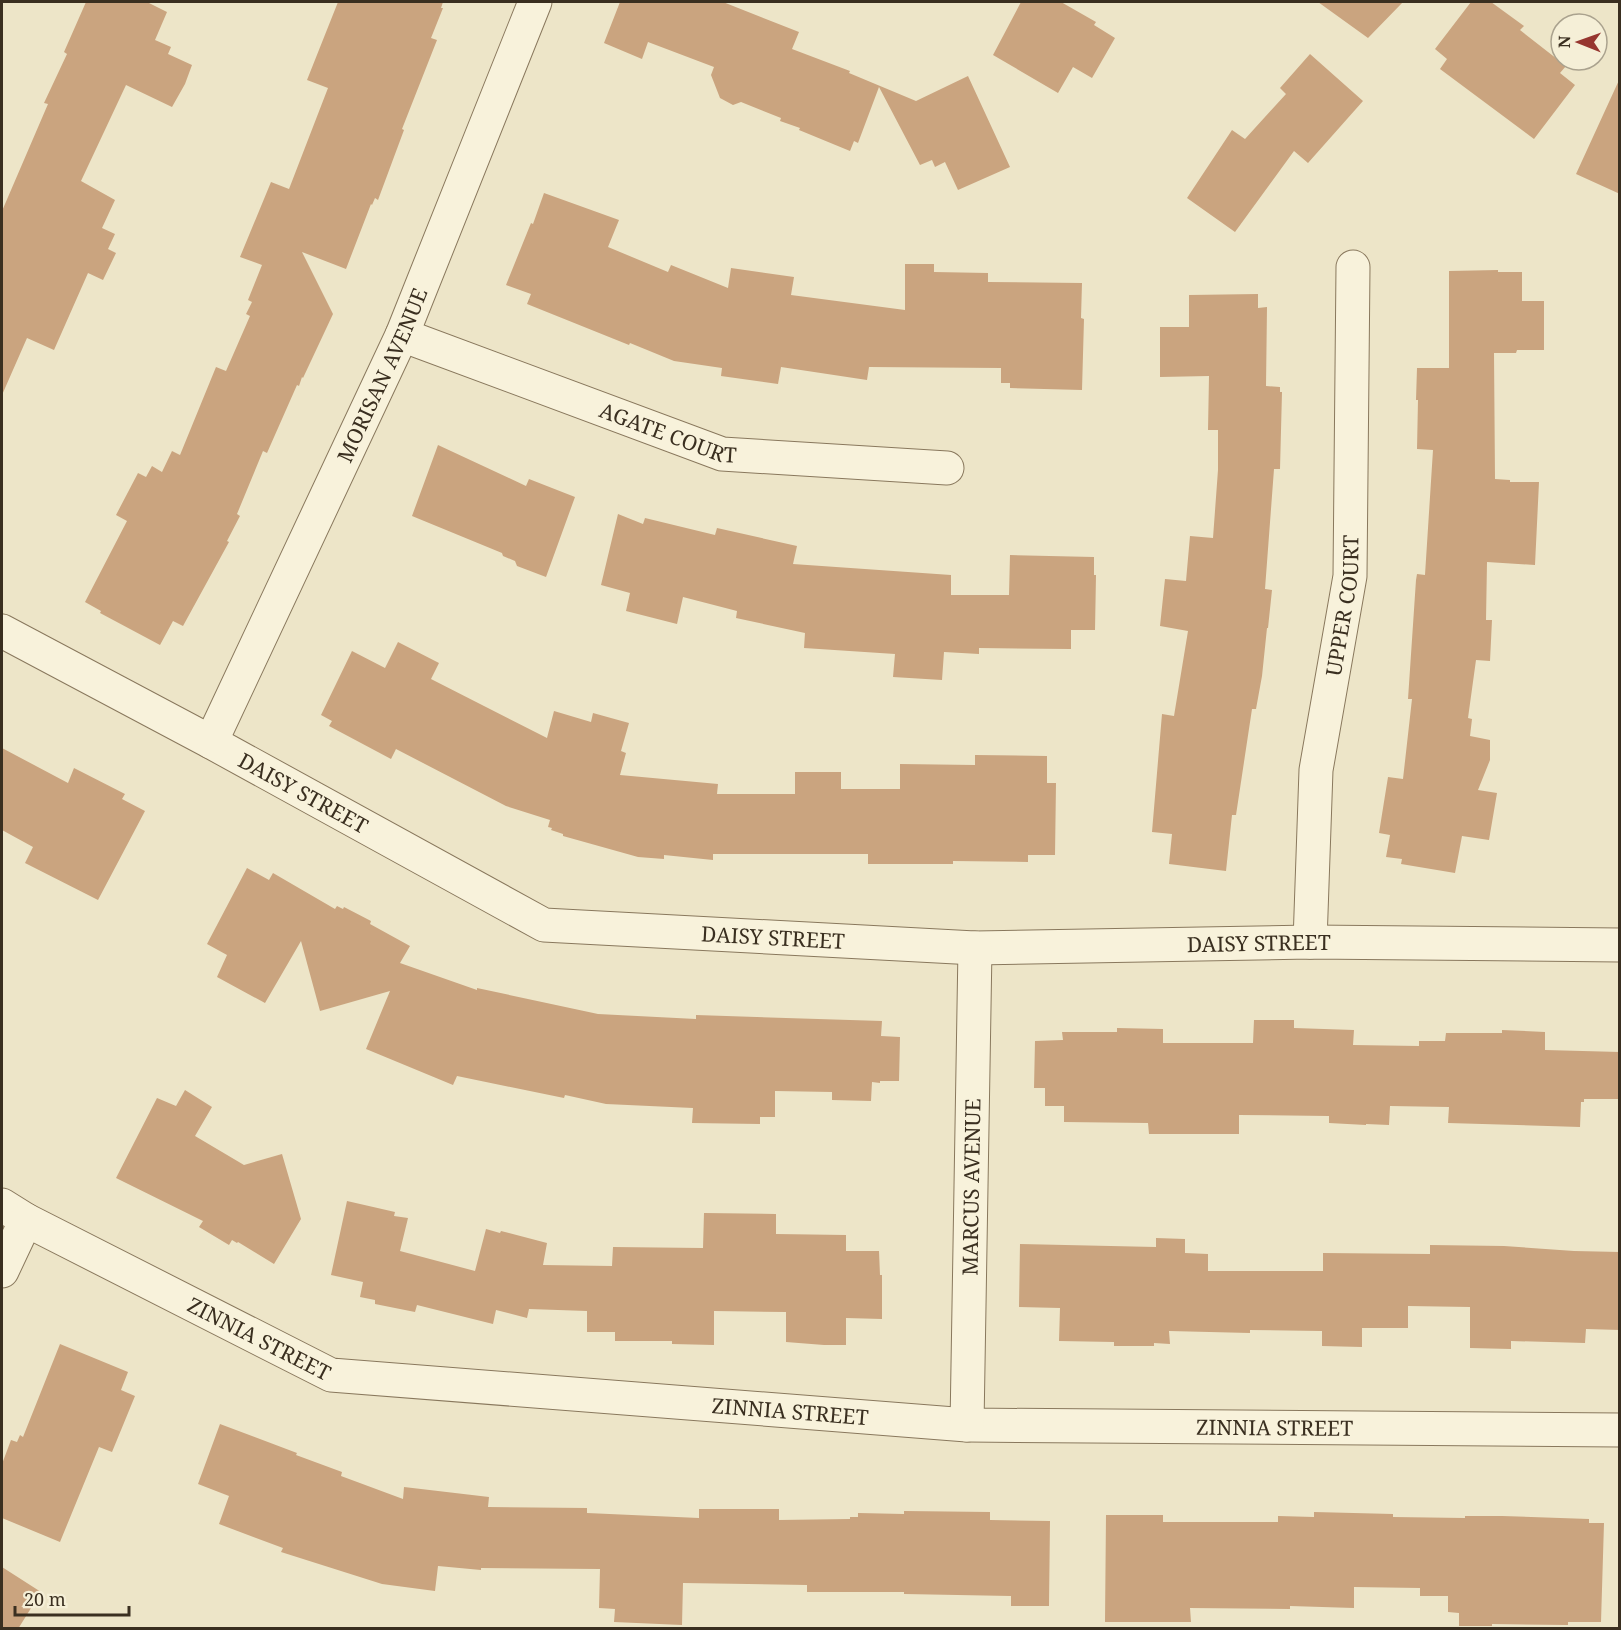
<svg xmlns="http://www.w3.org/2000/svg" width="1621" height="1630" viewBox="0 0 1621 1630" font-family="'Noto Serif',serif">
<rect width="100%" height="100%" fill="#ede5c8"/>
<path fill="#caa47f" d="M 86,2 L 147,2 L 167,12 L 155,40 L 171,47 L 168,54 L 192,65 L 185,84 L 172,107 L 126,85 L 81,181 L 115,200 L 102,228 L 115,234 L 108,249 L 116,253 L 103,280 L 88,273 L 54,350 L 27,338 L 2,395 L 2,211 L 48,104 L 44,103 L 67,54 L 64,52 Z
M 338,2 L 443,2 L 441,8 L 443,8 L 431,38 L 437,40 L 402,129 L 404,130 L 378,200 L 375,198 L 372,205 L 371,204 L 346,269 L 302,252 L 333,314 L 303,378 L 302,377 L 299,386 L 297,385 L 267,453 L 263,451 L 237,514 L 240,516 L 227,541 L 229,542 L 183,626 L 173,621 L 160,645 L 100,613 L 101,611 L 85,602 L 127,521 L 116,515 L 138,473 L 146,477 L 152,466 L 162,472 L 172,451 L 180,455 L 216,367 L 226,371 L 250,316 L 246,314 L 252,302 L 248,300 L 262,265 L 240,257 L 271,182 L 289,189 L 328,88 L 307,80 Z
M 620,2 L 723,2 L 799,32 L 792,49 L 850,71 L 849,73 L 916,101 L 968,76 L 1010,167 L 958,190 L 945,162 L 935,167 L 932,160 L 920,165 L 879,87 L 858,143 L 854,141 L 850,151 L 799,130 L 800,128 L 780,121 L 781,118 L 741,102 L 733,105 L 720,98 L 711,75 L 714,67 L 648,42 L 642,59 L 604,43 Z
M 1021,2 L 1061,2 L 1096,22 L 1094,25 L 1115,38 L 1092,78 L 1073,67 L 1058,93 L 993,55 Z
M 1318,2 L 1403,2 L 1368,38 Z
M 1471,2 L 1491,2 L 1524,26 L 1520,30 L 1566,66 L 1560,73 L 1575,85 L 1534,139 L 1440,69 L 1447,59 L 1435,49 Z
M 1310,54 L 1363,101 L 1308,163 L 1294,151 L 1235,232 L 1187,198 L 1232,130 L 1245,139 L 1286,94 L 1280,88 Z
M 1620,78 L 1620,194 L 1576,174 Z
M 544,193 L 619,220 L 608,247 L 668,272 L 671,265 L 728,288 L 731,268 L 794,277 L 791,295 L 905,310 L 905,264 L 934,264 L 934,272 L 988,273 L 988,282 L 1082,283 L 1081,318 L 1084,319 L 1082,390 L 1010,388 L 1010,383 L 1001,383 L 1001,368 L 869,367 L 867,380 L 781,367 L 778,384 L 721,376 L 722,368 L 674,361 L 630,343 L 629,345 L 527,304 L 531,294 L 506,285 L 531,223 L 533,224 Z
M 1498,270 L 1498,272 L 1522,272 L 1522,301 L 1544,301 L 1544,350 L 1517,350 L 1516,353 L 1494,353 L 1495,479 L 1510,480 L 1510,482 L 1539,482 L 1535,565 L 1487,562 L 1486,620 L 1492,620 L 1490,661 L 1476,660 L 1468,718 L 1472,719 L 1470,736 L 1490,740 L 1490,760 L 1478,790 L 1497,793 L 1489,840 L 1462,836 L 1455,873 L 1401,864 L 1402,859 L 1386,857 L 1390,835 L 1379,833 L 1388,777 L 1403,779 L 1412,699 L 1408,699 L 1416,580 L 1417,574 L 1425,575 L 1433,450 L 1417,449 L 1418,400 L 1416,400 L 1417,368 L 1449,368 L 1449,271 Z
M 1258,294 L 1258,308 L 1267,307 L 1266,386 L 1280,387 L 1280,392 L 1282,392 L 1280,469 L 1274,469 L 1265,589 L 1272,590 L 1268,628 L 1267,628 L 1262,676 L 1256,709 L 1252,709 L 1236,815 L 1232,815 L 1226,871 L 1169,864 L 1172,834 L 1152,832 L 1162,714 L 1174,716 L 1188,631 L 1160,626 L 1165,579 L 1186,581 L 1190,536 L 1213,538 L 1218,470 L 1218,430 L 1208,430 L 1209,376 L 1160,377 L 1160,327 L 1189,327 L 1189,295 Z
M 438,445 L 526,486 L 529,479 L 575,497 L 546,577 L 517,566 L 515,561 L 503,556 L 502,553 L 412,516 Z
M 618,514 L 643,524 L 645,518 L 715,535 L 717,528 L 797,546 L 793,564 L 951,575 L 951,595 L 1009,595 L 1010,555 L 1094,557 L 1094,575 L 1096,575 L 1095,630 L 1071,630 L 1071,649 L 979,648 L 979,654 L 944,652 L 942,680 L 893,677 L 895,654 L 804,648 L 805,633 L 736,618 L 737,611 L 683,597 L 677,624 L 626,611 L 630,593 L 601,585 Z
M 398,642 L 439,663 L 431,679 L 547,738 L 554,711 L 591,722 L 593,713 L 629,723 L 621,751 L 626,753 L 620,775 L 718,784 L 717,794 L 795,794 L 795,772 L 841,772 L 841,789 L 900,789 L 900,764 L 975,765 L 975,755 L 1047,756 L 1047,783 L 1056,783 L 1055,855 L 1028,855 L 1028,862 L 953,861 L 953,864 L 868,864 L 868,854 L 713,854 L 713,860 L 664,855 L 664,859 L 638,857 L 563,836 L 563,834 L 551,830 L 552,828 L 548,827 L 550,820 L 506,806 L 396,749 L 391,759 L 329,726 L 332,721 L 321,715 L 352,651 L 385,668 Z
M 2,748 L 68,783 L 74,768 L 125,794 L 122,799 L 145,811 L 98,900 L 25,863 L 33,847 L 2,830 Z
M 247,868 L 269,880 L 273,873 L 335,909 L 337,906 L 343,909 L 344,907 L 371,921 L 370,924 L 410,946 L 400,963 L 477,990 L 477,988 L 598,1014 L 696,1019 L 696,1015 L 882,1021 L 881,1036 L 900,1037 L 899,1081 L 880,1081 L 880,1083 L 872,1082 L 871,1101 L 832,1100 L 832,1092 L 775,1091 L 775,1117 L 760,1117 L 760,1124 L 692,1123 L 693,1108 L 606,1104 L 565,1095 L 564,1098 L 457,1076 L 453,1085 L 366,1049 L 390,991 L 320,1011 L 301,941 L 265,1003 L 217,977 L 227,955 L 207,944 Z
M 1254,1020 L 1294,1020 L 1294,1028 L 1354,1030 L 1353,1045 L 1419,1046 L 1419,1041 L 1445,1041 L 1446,1033 L 1502,1033 L 1502,1030 L 1545,1032 L 1545,1050 L 1620,1052 L 1620,1099 L 1584,1099 L 1584,1102 L 1581,1102 L 1580,1127 L 1448,1123 L 1449,1107 L 1390,1106 L 1389,1125 L 1366,1124 L 1366,1125 L 1329,1123 L 1329,1116 L 1239,1115 L 1239,1134 L 1149,1134 L 1148,1123 L 1064,1122 L 1064,1106 L 1045,1106 L 1045,1088 L 1034,1088 L 1035,1041 L 1063,1040 L 1062,1032 L 1117,1032 L 1117,1028 L 1163,1029 L 1163,1043 L 1253,1043 Z
M 185,1090 L 212,1107 L 195,1136 L 244,1165 L 282,1154 L 301,1219 L 274,1264 L 238,1242 L 237,1243 L 232,1240 L 229,1245 L 199,1227 L 203,1221 L 116,1178 L 157,1098 L 176,1106 Z
M 347,1201 L 395,1212 L 394,1216 L 408,1218 L 400,1251 L 475,1271 L 486,1229 L 500,1233 L 501,1231 L 547,1243 L 543,1265 L 612,1266 L 613,1247 L 703,1248 L 704,1213 L 776,1214 L 776,1234 L 846,1235 L 846,1251 L 879,1251 L 880,1275 L 882,1275 L 882,1319 L 846,1318 L 846,1345 L 824,1345 L 786,1342 L 786,1312 L 714,1311 L 714,1345 L 672,1344 L 672,1341 L 615,1341 L 615,1332 L 587,1332 L 587,1311 L 529,1309 L 527,1318 L 496,1310 L 493,1324 L 417,1305 L 415,1312 L 375,1304 L 375,1300 L 360,1297 L 363,1282 L 331,1275 Z
M 1156,1238 L 1185,1239 L 1185,1253 L 1208,1254 L 1208,1271 L 1323,1271 L 1323,1253 L 1430,1254 L 1430,1245 L 1504,1246 L 1574,1251 L 1620,1252 L 1620,1330 L 1586,1329 L 1585,1343 L 1511,1341 L 1511,1349 L 1470,1348 L 1470,1307 L 1408,1306 L 1408,1328 L 1362,1328 L 1362,1347 L 1322,1346 L 1322,1331 L 1250,1330 L 1250,1333 L 1169,1331 L 1170,1344 L 1154,1343 L 1154,1346 L 1114,1346 L 1114,1342 L 1059,1341 L 1060,1308 L 1019,1307 L 1020,1244 L 1156,1247 Z
M 60,1344 L 128,1372 L 121,1390 L 135,1396 L 112,1452 L 99,1447 L 60,1542 L 2,1518 L 2,1464 L 11,1440 L 17,1442 L 20,1435 L 23,1437 Z
M 220,1424 L 297,1453 L 296,1455 L 342,1472 L 341,1476 L 403,1499 L 404,1487 L 489,1497 L 488,1507 L 587,1508 L 587,1513 L 699,1518 L 699,1509 L 779,1509 L 779,1520 L 850,1519 L 850,1517 L 858,1517 L 858,1513 L 904,1514 L 904,1511 L 990,1512 L 990,1520 L 1050,1521 L 1049,1606 L 1011,1606 L 1011,1596 L 904,1594 L 904,1592 L 807,1592 L 807,1585 L 683,1583 L 682,1625 L 614,1622 L 615,1609 L 599,1608 L 600,1569 L 481,1568 L 481,1570 L 438,1566 L 435,1591 L 382,1584 L 281,1552 L 283,1548 L 219,1524 L 229,1496 L 198,1484 Z
M 1314,1512 L 1393,1514 L 1393,1517 L 1465,1518 L 1465,1516 L 1502,1516 L 1589,1519 L 1589,1523 L 1604,1523 L 1601,1622 L 1568,1622 L 1568,1625 L 1492,1624 L 1492,1626 L 1459,1626 L 1459,1613 L 1448,1612 L 1448,1596 L 1420,1596 L 1420,1588 L 1354,1587 L 1354,1608 L 1290,1606 L 1290,1609 L 1190,1608 L 1191,1622 L 1105,1622 L 1106,1515 L 1163,1515 L 1163,1522 L 1278,1522 L 1278,1516 L 1314,1517 Z
M 2,1567 L 41,1592 L 18,1629 L 2,1629 Z"/>
<g fill="none" stroke-linecap="round" stroke-linejoin="round">
<g stroke="#89785d" stroke-width="35">
<g id="street">
<path id="s1" d="M 402,335 L 722,454 L 947,468"/>
<path id="s2" d="M 2,631 L 211,742 L 544,925 L 975,948 L 1310,942 L 1620,945"/>
<path id="s3" d="M 211,742 L 402,335 L 535,2"/>
<path id="s4" d="M 1310,942 L 1316,770 L 1350,576 L 1353,267"/>
<path id="s5" d="M 2,1205 L 26,1220 L 331,1375 L 967,1425 L 1620,1430"/>
<path d="M 2,1271 L 26,1220"/>
<path id="s6" d="M 967,1425 L 975,948"/>
</g>
</g>
<use href="#street" stroke="#f8f2db" stroke-width="33"/>
</g>
<g text-anchor="middle" dominant-baseline="central" stroke-width="4.5" stroke-linejoin="round" paint-order="stroke">
<g font-size="21" fill="#3a2f20" stroke="#f5efd7">
<text stroke="none"><textPath href="#s3" startOffset="405">MORISAN AVENUE</textPath></text>
<text stroke="none"><textPath href="#s1" startOffset="284">AGATE COURT</textPath></text>
<text stroke="none"><textPath href="#s4" startOffset="339">UPPER COURT</textPath></text>
<text stroke="none"><textPath href="#s2" startOffset="342">DAISY STREET</textPath></text>
<text stroke="none"><textPath href="#s2" startOffset="846">DAISY STREET</textPath></text>
<text stroke="none"><textPath href="#s2" startOffset="1332">DAISY STREET</textPath></text>
<text stroke="none"><textPath href="#s6" startOffset="238">MARCUS AVENUE</textPath></text>
<text stroke="none"><textPath href="#s5" startOffset="290">ZINNIA STREET</textPath></text>
<text stroke="none"><textPath href="#s5" startOffset="831">ZINNIA STREET</textPath></text>
<text stroke="none"><textPath href="#s5" startOffset="1316">ZINNIA STREET</textPath></text>
</g>
</g>
<rect width="1621" height="1630" fill="none" stroke="#3a2f20" stroke-width="6"/>
<g transform="translate(1579 42) rotate(271)"><circle r="28" fill="#f5efd7" stroke="#aaa28e" stroke-width="1.5"/>
<path d="M0-4.5L10 22L0 15L-10 22Z" fill="#96362f"/>
<text y="-9" font-size="16" font-weight="bold" text-anchor="middle" fill="#3a2f20">N</text>
</g>
<path d="M15 1606v9h114v-9" fill="none" stroke="#3a2f20" stroke-width="3"/>
<text x="24" y="1606" font-size="18" fill="#3a2f20" stroke="#f5efd7" stroke-width="4.5" paint-order="stroke">20 m</text>
</svg>
